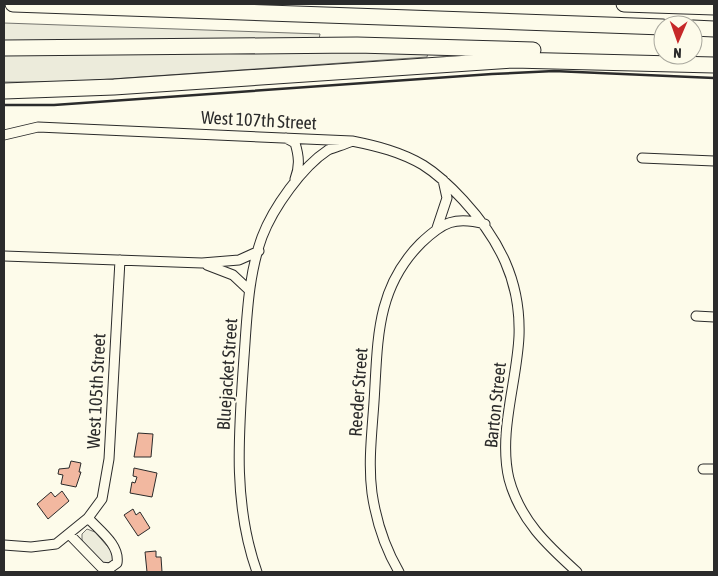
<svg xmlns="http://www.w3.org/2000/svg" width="718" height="576" viewBox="0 0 718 576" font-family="'Asap Condensed',sans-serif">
<rect width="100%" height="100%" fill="#fdfbea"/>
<path fill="#ecebdb" stroke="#74746e" d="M 4,23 L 320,34 L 319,39 L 4,43 Z
M 325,52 L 428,53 L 427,57 L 68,82 L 4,82 L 4,55 Z
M 87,529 L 95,532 L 114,554 L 113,561 L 104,564 L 82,541 L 82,534 Z"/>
<path fill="#f2b8a0" stroke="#2b2b2b" d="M 138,433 L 153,434 L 151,457 L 134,457 Z
M 71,461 L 81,463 L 79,472 L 81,472 L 76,487 L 61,484 L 63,475 L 58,474 L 59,469 L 69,468 Z
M 134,468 L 157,473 L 152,497 L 130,493 L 132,482 L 135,483 L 137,477 L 133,476 Z
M 62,491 L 69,501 L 48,519 L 37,504 L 51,492 L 55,497 Z
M 133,509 L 136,515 L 140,512 L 150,528 L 138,536 L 124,515 Z
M 156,551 L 156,557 L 161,557 L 162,572 L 147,572 L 145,552 Z"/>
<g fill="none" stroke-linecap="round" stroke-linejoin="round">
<g stroke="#2b2b2b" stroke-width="11">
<path id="minor" d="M 4,135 L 38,127 L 352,141 C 377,146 401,152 423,165 C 439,175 450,186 463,200 C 499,239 521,281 519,336 C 517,382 498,433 509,479 C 520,520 547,545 577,572
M 286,138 L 295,143 C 299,156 300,166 295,179
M 642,158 L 714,161
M 437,228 L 447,198 L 443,180
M 4,256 L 202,263 L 239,260 L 259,251
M 207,265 L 233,275 L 249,290
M 696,316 L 714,317
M 703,469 L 714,469
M 69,534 L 101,567 L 110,568 L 117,563 C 120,545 100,531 88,518
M 4,545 L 31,547 L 56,544 L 88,518 L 102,499 L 109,459 L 120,260
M 257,572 C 232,502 239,430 244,357 C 247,317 248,276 262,237 C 273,208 302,167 328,150 C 335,147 343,145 350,142
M 399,572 C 385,548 376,520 372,493 C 368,463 372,432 374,402 C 378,342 375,289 421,243 C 443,222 455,216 485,224"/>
</g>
<g stroke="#2b2b2b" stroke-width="17">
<path id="motorway" d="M 13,4 L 663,27
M 624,4 L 714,7
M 693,28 L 714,29
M 4,48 L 357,45 L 533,50
M 4,91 L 114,87 L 513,60 L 714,65"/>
</g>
<use href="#minor" stroke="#fdfbea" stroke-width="9"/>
<use href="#motorway" stroke="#fdfbea" stroke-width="15"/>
<path stroke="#2b2b2b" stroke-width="2.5" d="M 4,105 L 54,105 L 492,74 L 554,71 L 714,78"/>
</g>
<g text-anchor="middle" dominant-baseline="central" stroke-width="4" stroke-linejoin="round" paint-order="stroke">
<g font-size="18" fill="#2b2b2b" stroke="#fdfbea">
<text transform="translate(259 120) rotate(3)">West 107th Street</text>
<text transform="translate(227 374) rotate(-86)">Bluejacket Street</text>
<text transform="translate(96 391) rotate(-87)">West 105th Street</text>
<text transform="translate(358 392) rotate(-86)">Reeder Street</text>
<text transform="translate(495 405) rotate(-84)">Barton Street</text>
</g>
</g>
<rect width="718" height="576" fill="none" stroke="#2b2b2b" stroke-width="10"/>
<g transform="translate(678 40) rotate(182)"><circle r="24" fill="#fdfbea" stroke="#a9a89e"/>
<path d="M0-4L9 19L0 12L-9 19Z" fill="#c62828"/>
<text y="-8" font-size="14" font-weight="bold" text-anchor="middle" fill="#2b2b2b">N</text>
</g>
</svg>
